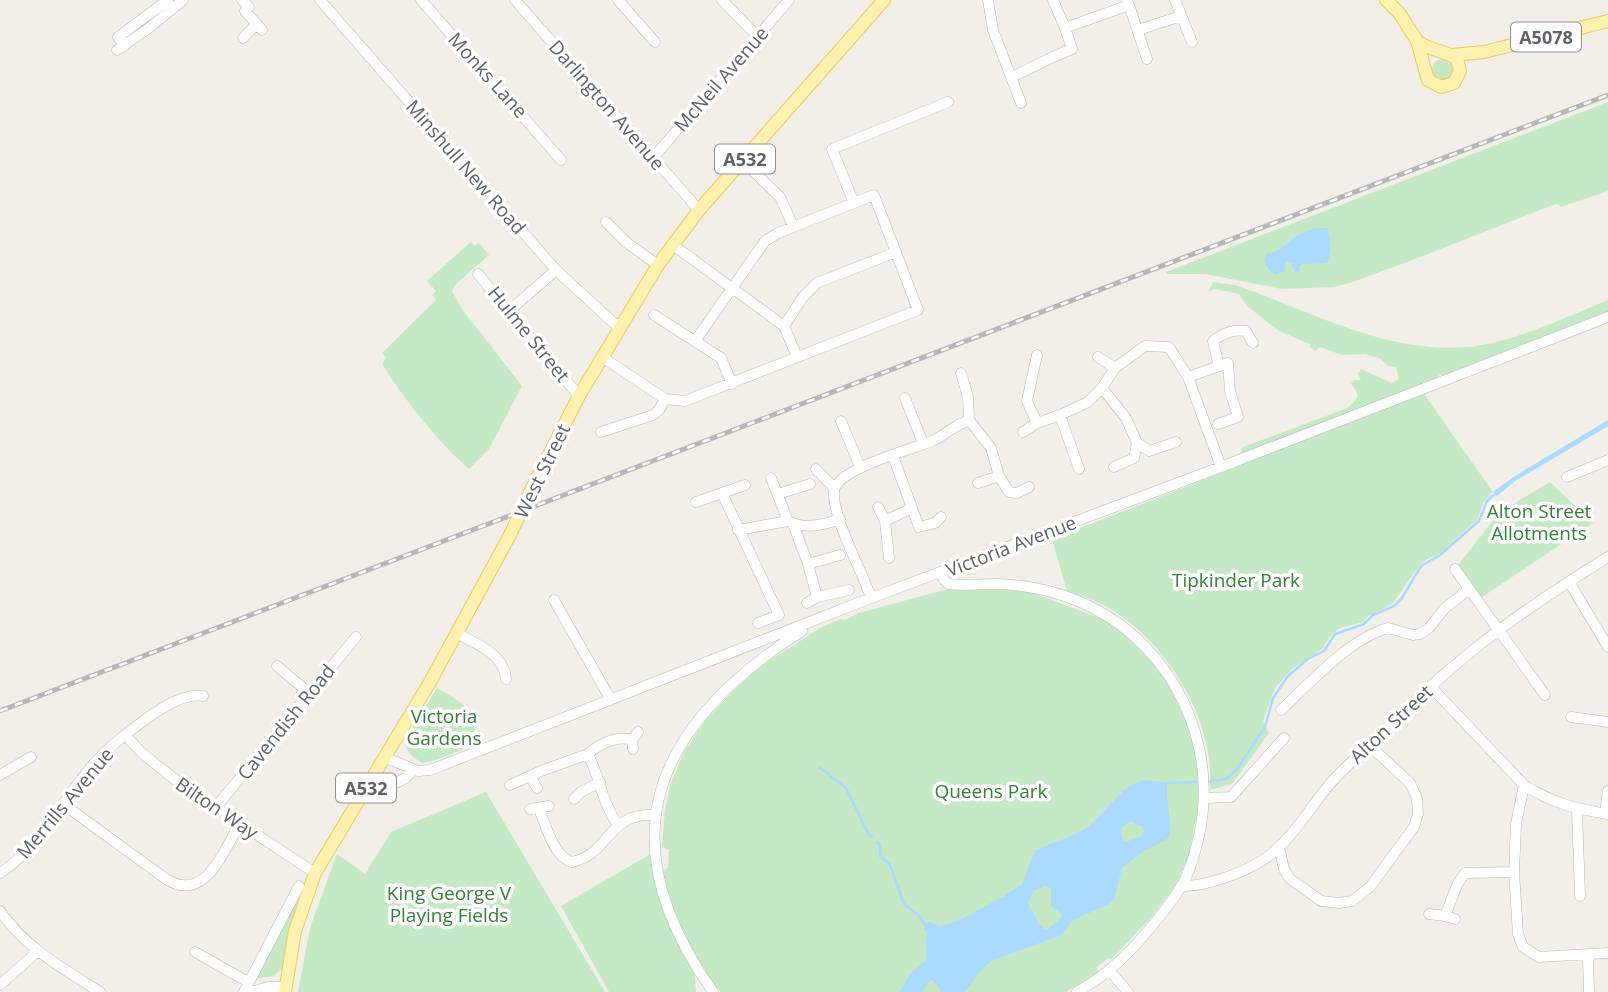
<svg xmlns="http://www.w3.org/2000/svg" width="1608" height="992" viewBox="0 0 1608 992" font-family="'Open Sans',sans-serif">
<rect width="100%" height="100%" fill="#f1efe8"/>
<path fill="#c5e8c5" d="M1432 70a11 11 0 1 1 22 0a11 11 0 1 1-22 0Z
M 1608,102 L 1608,191 L 1561,207 L 1558,204 L 1550,206 L 1423,256 L 1350,283 L 1333,287 L 1282,289 L 1205,274 L 1167,274 L 1166,272 Z
M 471,242 L 475,246 L 479,243 L 489,255 L 456,284 L 452,291 L 462,309 L 522,386 L 489,449 L 469,469 C 437,441 405,400 382,364 L 386,358 L 382,353 L 436,300 L 432,295 L 436,291 L 427,281 Z
M 1213,282 L 1235,285 C 1308,310 1386,354 1466,347 C 1509,344 1567,317 1608,300 L 1608,313 L 1443,376 L 1440,374 L 1436,380 L 1239,456 L 1243,447 L 1347,408 L 1354,402 L 1358,395 L 1351,383 L 1354,380 L 1361,380 L 1358,374 L 1361,369 L 1392,383 L 1399,379 L 1396,367 L 1388,366 L 1381,359 L 1365,354 L 1342,355 L 1320,347 L 1315,351 L 1310,347 L 1310,344 L 1279,331 L 1247,306 L 1239,294 L 1215,289 L 1208,292 Z
M 1424,394 L 1493,492 L 1483,503 L 1478,519 L 1439,554 L 1422,562 L 1392,604 L 1368,616 L 1363,622 L 1340,628 L 1330,636 L 1322,649 L 1292,669 L 1275,688 L 1263,721 L 1269,733 L 1232,784 L 1210,790 C 1210,780 1210,768 1209,758 C 1201,702 1165,647 1120,615 C 1104,603 1085,597 1067,591 L 1052,539 Z
M 1550,482 L 1593,523 L 1476,601 L 1455,569 L 1492,522 L 1518,501 Z
M 990,588 L 1033,593 L 1102,619 L 1124,634 L 1162,672 L 1187,722 L 1195,748 L 1200,798 L 1189,855 L 1177,883 L 1152,916 L 1112,959 L 1108,958 L 1097,967 L 1098,972 L 1066,992 L 721,992 C 716,986 710,982 705,976 C 683,950 671,904 662,872 L 668,867 L 669,850 L 662,847 L 665,810 L 671,783 L 684,752 L 705,721 L 732,692 L 757,669 L 820,628 L 841,619 L 845,620 L 859,613 L 944,590 Z
M 437,688 C 468,706 472,707 477,744 L 436,760 L 422,763 C 412,756 404,752 406,739 Z
M 486,792 L 605,992 L 298,992 L 310,928 L 337,854 L 365,874 L 391,832 Z
M 654,852 L 655,883 L 694,966 L 696,992 L 609,992 L 561,906 Z
M 301,885 L 282,968 L 274,976 L 258,978 Z"/>
<path fill="#aadaff" fill-rule="evenodd" d="M 1314,228 L 1327,228 C 1331,240 1332,250 1327,263 L 1302,264 L 1299,267 L 1300,271 L 1295,272 L 1292,264 L 1286,261 L 1284,266 L 1286,271 L 1274,275 L 1265,265 L 1264,259 L 1268,253 C 1283,252 1287,241 1298,235 C 1303,232 1308,232 1314,228 Z
M 1608,420 L 1608,426 L 1515,481 L 1497,496 L 1493,492 L 1515,476 Z
M 1145,780 L 1167,783 C 1165,802 1173,819 1169,838 L 1144,851 L 1122,868 L 1114,900 L 1107,905 L 1073,920 L 1061,935 L 991,961 L 979,973 L 965,992 L 940,992 L 941,990 L 933,980 L 929,981 L 922,992 L 900,992 L 910,974 L 926,960 L 927,932 L 924,929 L 928,922 L 941,926 L 962,919 L 1004,896 L 1022,884 L 1035,851 C 1050,843 1067,839 1081,831 C 1106,817 1117,786 1145,780 ZM 1130,821 L 1143,827 L 1144,832 L 1142,836 L 1126,842 L 1122,839 L 1121,829 ZM 1045,886 L 1051,888 L 1051,906 L 1062,914 L 1060,919 L 1047,930 L 1039,925 L 1028,903 L 1033,891 Z"/>
<g fill="none" stroke-linecap="round" stroke-linejoin="round">
<path stroke="#aadaff" stroke-width="2.5" d="M 820,768 L 846,788 L 868,833 L 872,837
M 1205,782 L 1226,779 L 1237,769 L 1265,727 L 1273,698 L 1288,676 L 1308,659 L 1324,651 L 1335,634 L 1364,624 L 1373,615 L 1394,606 L 1402,598 L 1421,566 L 1440,555 L 1479,521 L 1487,501 L 1496,493
M 1167,783 L 1198,782
M 877,842 L 880,845 L 880,856 L 890,865 L 904,904 L 919,916 L 926,926"/>
<g stroke="#b5b8bc" stroke-width="11">
<path id="minor" d="M 242,0 L 249,7 L 245,11 L 262,30
M 320,0 L 556,270 L 618,327
M 421,0 L 561,160
M 515,0 L 699,210
M 618,0 L 655,42
M 722,0 L 757,36
M 988,0 L 993,30 L 1021,103
M 1053,0 L 1065,28
M 1175,0 L 1192,42
M 1129,5 L 1147,59
M 1138,30 L 1181,16
M 243,38 L 257,24
M 124,46 L 118,37 L 168,0
M 117,50 L 149,28 L 183,0
M 1011,77 C 1033,68 1050,57 1072,49 L 1065,28 L 1129,5 L 1127,0
M 653,158 L 789,0
M 743,161 L 780,197 L 793,226
M 854,203 L 832,149 L 948,102
M 606,222 L 627,243 L 658,265
M 673,245 L 784,326 L 797,357
M 478,274 L 579,396
M 510,310 L 556,270
M 654,315 L 721,358 L 732,384
M 784,326 L 803,297 L 817,283 L 896,252
M 1037,355 L 1027,401 L 1037,423
M 602,357 L 665,399 L 685,401 L 918,310 L 874,195 L 778,233 L 765,241 L 695,341
M 1098,357 L 1115,368
M 1219,366 L 1213,341 C 1224,333 1233,329 1246,331 L 1253,343
M 961,373 L 968,397 L 969,420
M 1188,377 L 1228,363 L 1230,391 L 1238,417 L 1218,424
M 1102,388 L 1126,418 L 1137,443 L 1149,451 L 1176,442
M 905,398 L 923,443
M 1060,415 L 1079,469
M 841,421 L 860,467
M 601,432 L 653,415 L 659,410 L 665,399
M 1023,432 L 1037,423 L 1060,415 L 1088,402 L 1102,388 L 1115,368 L 1145,346 L 1169,347 L 1188,377 L 1221,467
M 893,456 L 919,527 L 935,523 L 941,517
M 1114,467 L 1134,458 L 1137,443
M 816,469 L 834,488
M 1567,477 L 1608,460
M 771,478 L 788,521
M 978,483 L 999,476
M 722,493 L 779,615 L 758,623
M 778,494 L 810,484
M 696,502 L 745,485
M 878,507 L 885,521 L 889,558
M 885,521 L 912,508
M 793,524 L 808,564 L 840,555
M 738,530 L 788,521 C 804,530 824,525 840,519
M 808,564 L 817,597 L 849,590
M 1455,569 L 1545,695
M 941,572 L 944,580 L 948,584 C 964,586 980,584 996,584 C 1029,585 1064,593 1093,608 C 1175,650 1217,743 1200,831 C 1196,850 1191,870 1181,887 C 1165,912 1132,952 1108,971 C 1099,979 1088,985 1077,992
M 1569,582 L 1608,647
M 871,598 C 862,570 832,518 834,491 C 836,469 912,449 932,441 C 945,435 955,425 969,420 L 991,448 L 999,476 L 1009,492 L 1017,493 L 1029,487
M 554,600 L 611,700
M 807,603 L 817,597
M 458,634 C 477,644 505,655 506,679
M 277,666 L 309,693
M 1431,687 L 1524,785 C 1552,803 1576,809 1608,814
M 1281,710 C 1310,683 1349,639 1388,628 L 1413,635 L 1420,634 L 1429,628 L 1445,608 L 1468,590
M 1571,717 L 1608,722
M 125,735 L 143,754 L 183,786 L 315,873
M 633,749 L 632,740 L 638,732
M 384,757 L 418,771 L 430,770 L 871,598 L 1221,467 L 1608,317
M 0,775 L 31,757
M 530,776 L 537,788
M 510,785 L 541,771 L 588,754
M 1524,785 L 1516,824 L 1514,872 L 1518,934 L 1523,947 L 1539,957 L 1608,953
M 382,789 L 404,779 L 414,770
M 1204,798 L 1231,797 L 1284,738
M 574,799 L 581,792 L 600,782
M 63,804 L 166,879 C 205,904 223,851 240,824
M 216,807 L 356,637
M 530,809 L 549,806
M 539,809 C 546,825 554,858 572,862 C 611,854 606,812 656,815
M 1577,810 L 1580,896
M 1605,813 L 1608,791
M 618,825 C 602,803 600,778 588,754 C 599,744 617,735 632,740
M 1279,847 L 1284,869 L 1289,878 L 1321,901 L 1339,903 L 1352,901 L 1370,887 L 1414,827 L 1418,814 L 1417,798 L 1410,783 L 1369,745
M 0,873 C 40,847 61,803 91,767 C 108,747 128,732 149,717 C 163,707 185,693 203,696
M 1181,886 C 1206,887 1250,871 1270,855 C 1298,833 1314,799 1339,774 C 1382,732 1425,689 1472,651 C 1515,616 1561,586 1608,557
M 0,911 C 26,948 62,968 100,992
M 1429,914 L 1445,916
M 1455,919 L 1445,916 L 1457,885 L 1465,873 L 1514,872
M 195,952 L 248,982
M 1588,956 L 1589,992
M 1109,970 L 1128,992
M 0,985 L 37,952
M 244,992 L 299,886
M 251,992 L 268,987 L 286,987
M 713,992 C 605,839 653,726 802,631"/>
</g>
<g stroke="#f2c960" stroke-width="14">
<path id="major" d="M 1386,0 L 1400,14 L 1417,41 L 1428,80 L 1441,87 L 1454,83 L 1460,71 L 1457,59 C 1445,50 1430,51 1417,41
M 1452,55 L 1484,52 L 1608,21
M 531,490 L 579,396 L 658,265 L 699,210 L 884,0
M 285,992 L 295,931 L 315,873 L 430,682 L 510,535"/>
</g>
<use href="#minor" stroke="#fff" stroke-width="10"/>
<use href="#major" stroke="#fff2af" stroke-width="12"/>
<g stroke="#b6b7b8" stroke-width="5">
<path id="rail" d="M 0,711 L 1608,95"/>
</g>
<use href="#rail" stroke="#fff" stroke-width="2.5" stroke-dasharray="8" stroke-linecap="butt"/>
<g stroke="#f2c960" stroke-width="14" stroke-linecap="butt">
<path id="major-bridge" d="M 510,535 L 531,490"/>
</g>
<use href="#major-bridge" stroke="#fff2af" stroke-width="12"/>
</g>
<g text-anchor="middle" dominant-baseline="central" stroke-width="7" stroke-linejoin="round" paint-order="stroke">
<g fill="#fff" stroke="#8f9295" stroke-width="2">
<rect x="1511" y="22.5" width="70" height="29" rx="5"/>
<rect x="715" y="144.5" width="60" height="29" rx="5"/>
<rect x="336" y="773.5" width="60" height="29" rx="5"/>
</g>
<g font-size="18" font-weight="bold" fill="#5f6368">
<text x="1546" y="37">A5078</text>
<text x="745" y="159">A532</text>
<text x="366" y="788">A532</text>
</g>
<g font-size="19" fill="#5f6368" stroke="#fff">
<text transform="translate(488 75) rotate(48)">Monks Lane</text>
<text transform="translate(721 79) rotate(-49)">McNeil Avenue</text>
<text transform="translate(607 105) rotate(49)">Darlington Avenue</text>
<text transform="translate(466 167) rotate(49)">Minshull New Road</text>
<text transform="translate(529 334) rotate(51)">Hulme Street</text>
<text transform="translate(542 471) rotate(-64)">West Street</text>
<text transform="translate(1011 546) rotate(-21)">Victoria Avenue</text>
<text transform="translate(286 722) rotate(-51)">Cavendish Road</text>
<text transform="translate(1391 724) rotate(-43)">Alton Street</text>
<text transform="translate(65 803) rotate(-50)">Merrills Avenue</text>
<text transform="translate(217 808) rotate(34)">Bilton Way</text>
</g>
<g font-size="19" fill="#348238" stroke="#fff">
<text x="1539" y="511">Alton Street<tspan x="1539" dy="22">Allotments</tspan></text>
<text x="1236" y="580">Tipkinder Park</text>
<text x="444" y="716">Victoria<tspan x="444" dy="22">Gardens</tspan></text>
<text x="991" y="791">Queens Park</text>
<text x="449" y="893">King George V<tspan x="449" dy="22">Playing Fields</tspan></text>
</g>
</g>
</svg>
